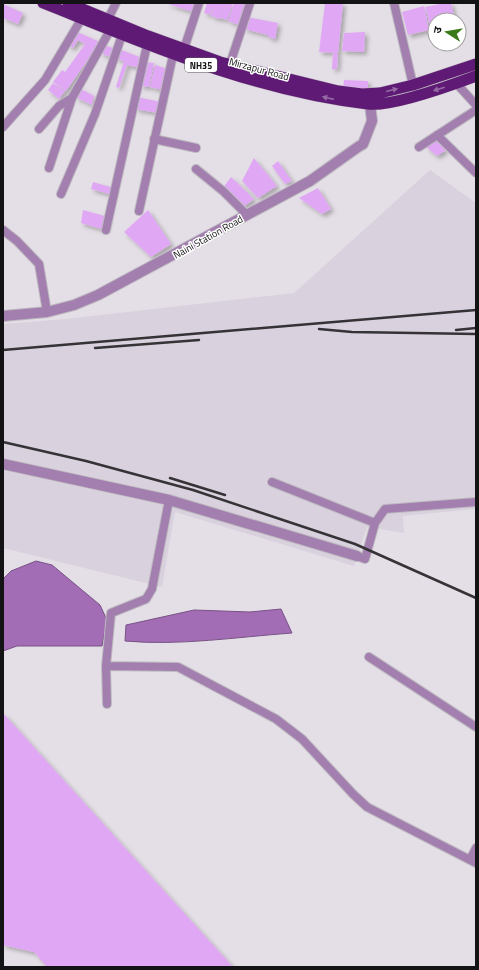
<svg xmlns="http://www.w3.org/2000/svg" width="479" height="970" viewBox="0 0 479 970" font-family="'Titillium Web','Noto Sans Devanagari',sans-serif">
<defs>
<filter id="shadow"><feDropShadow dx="3" dy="3" stdDeviation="2" flood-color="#0004"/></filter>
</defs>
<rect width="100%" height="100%" fill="#e4dfe6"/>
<path fill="#dad1de" d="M 430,170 L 476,203 L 476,509 L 403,516 L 404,533 L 367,527 L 354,566 L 175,512 L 162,587 L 3,548 L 3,324 L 66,319 L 294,293 Z"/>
<path fill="#a36db5" stroke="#785285" d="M 36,561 L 52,565 L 100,605 L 107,620 L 102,646 L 17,646 L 3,651 L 3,579 L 11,571 Z
M 281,609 L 292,633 C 237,637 180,646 125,641 L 126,625 L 194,610 L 250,612 Z"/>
<path fill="#e0a7f4" filter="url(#shadow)" d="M 165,3 L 197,3 L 193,12 Z
M 207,3 L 215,3 L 210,15 L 204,13 Z
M 215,3 L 226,3 L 220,19 L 211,16 Z
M 226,3 L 233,3 L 227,20 L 221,18 Z
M 234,3 L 246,3 L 239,25 L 228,21 Z
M 325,3 L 343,3 L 338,53 L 319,52 Z
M 445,3 L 451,3 L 455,20 L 435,20 L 435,28 L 431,29 L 425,7 Z
M 3,4 L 23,13 L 18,24 L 3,18 Z
M 424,6 L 429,30 L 408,35 L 402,12 Z
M 247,17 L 278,23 L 275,39 L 268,37 L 268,35 L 244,29 Z
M 75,31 L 100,42 L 66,91 L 53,82 L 62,70 L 65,72 L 85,44 L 78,40 L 73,48 L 67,45 Z
M 365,32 L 364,52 L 342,51 L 344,33 Z
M 104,45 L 116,49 L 113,58 L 100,53 Z
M 119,49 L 142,58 L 140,68 L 127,65 L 119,88 L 116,87 L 124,61 L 116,59 Z
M 333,53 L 338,54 L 337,69 L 332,69 Z
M 145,62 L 154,63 L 149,87 L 140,86 Z
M 155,65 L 168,69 L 163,90 L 150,87 Z
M 344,80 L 368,81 L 368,88 L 343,88 Z
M 53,83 L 65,91 L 59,99 L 48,90 Z
M 79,88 L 94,96 L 92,105 L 75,97 Z
M 137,97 L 161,102 L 158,113 L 135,109 Z
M 435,139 L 446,150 L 437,156 L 426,147 Z
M 254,158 L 277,186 L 258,198 L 242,181 Z
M 278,161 L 292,181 L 285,184 L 272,166 Z
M 231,177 L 254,199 L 243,207 L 223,188 Z
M 93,182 L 114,188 L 113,195 L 91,189 Z
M 318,188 L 331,209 L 322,214 L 299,198 Z
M 83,210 L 108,217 L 105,230 L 81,223 Z
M 148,210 L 171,244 L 151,257 L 124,232 Z
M 3,713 L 233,967 L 47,967 L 34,952 L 3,945 Z"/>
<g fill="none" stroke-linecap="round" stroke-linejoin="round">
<g stroke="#bebac0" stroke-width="10">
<path id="minor" d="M 394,3 L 413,85
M 108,19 L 116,3
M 184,49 L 199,3
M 230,64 L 250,3
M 456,83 L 476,105
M 3,127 L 45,80 L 82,18
M 39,129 L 59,106 L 72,98
M 437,135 L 476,173
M 154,139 L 196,148
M 419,147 L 476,110
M 49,168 L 72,98 L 113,25
M 196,169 L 223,191 L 247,215
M 61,194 L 95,114 L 122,35
M 139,211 L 173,55
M 3,230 L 17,241 L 39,264 L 47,312
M 106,230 L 147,45
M 272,482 L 375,523 L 365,559 L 357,556
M 375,523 L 385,509 L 476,502
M 369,657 L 476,727
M 106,666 L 178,667 L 276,719 L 302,739 L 353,794 L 367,807 L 476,863
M 107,704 L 106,666 L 111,613 L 146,599 L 152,589 L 169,500
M 470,860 L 476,848"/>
</g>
<g stroke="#bebac0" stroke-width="12">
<path id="tertiary" d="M 3,316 L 47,312 L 74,305 L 98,295 L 310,181 L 358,147 L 363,144 L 372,121 L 370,104
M 3,464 L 169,500 L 357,556"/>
</g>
<g stroke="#bebac0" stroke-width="12">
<path id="trunk" d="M 43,3 C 149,45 254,91 368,104 C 393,107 452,85 476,76
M 68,3 L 148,36 L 220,62 L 338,91 L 362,94 L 380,93 L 413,85 L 476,64"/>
</g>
<use href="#minor" stroke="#a37fb0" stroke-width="8"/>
<use href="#tertiary" stroke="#a37fb0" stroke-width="10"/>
<use href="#trunk" stroke="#5e1a74" stroke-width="11"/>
<path stroke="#353336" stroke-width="2.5" d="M 319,329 L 352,332 L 476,334
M 456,330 L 476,328
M 95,348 L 199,340
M 3,350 L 476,310
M 3,442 L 86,461 L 193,490 L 355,544 L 476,598
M 170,478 L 225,495"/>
</g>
<defs><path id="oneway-solid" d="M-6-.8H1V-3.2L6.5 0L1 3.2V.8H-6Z"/></defs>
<g fill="#966aa5">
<use href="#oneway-solid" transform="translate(439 89) rotate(163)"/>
<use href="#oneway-solid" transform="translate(392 90) rotate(-14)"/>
<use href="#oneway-solid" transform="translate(328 98) rotate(-167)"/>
</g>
<g text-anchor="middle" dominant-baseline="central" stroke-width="3" stroke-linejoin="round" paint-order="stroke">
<rect fill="#fff" stroke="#5a595a" stroke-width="1" x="185" y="58" width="32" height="14" rx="3"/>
<g font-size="9" font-weight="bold" fill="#131214">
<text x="201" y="65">NH35</text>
</g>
<g font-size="10" fill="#131214" stroke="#fff">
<text transform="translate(259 69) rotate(15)">Mirzapur Road</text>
<text transform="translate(208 237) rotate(-29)">Naini Station Road</text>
</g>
</g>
<rect width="479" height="970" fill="none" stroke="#131214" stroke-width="8"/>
<g transform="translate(447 32) rotate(282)"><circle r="19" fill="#ffffff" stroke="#a1a0a1"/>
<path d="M0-3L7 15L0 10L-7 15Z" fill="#3b7a18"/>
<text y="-6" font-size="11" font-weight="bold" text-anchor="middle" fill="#131214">उ</text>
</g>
</svg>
